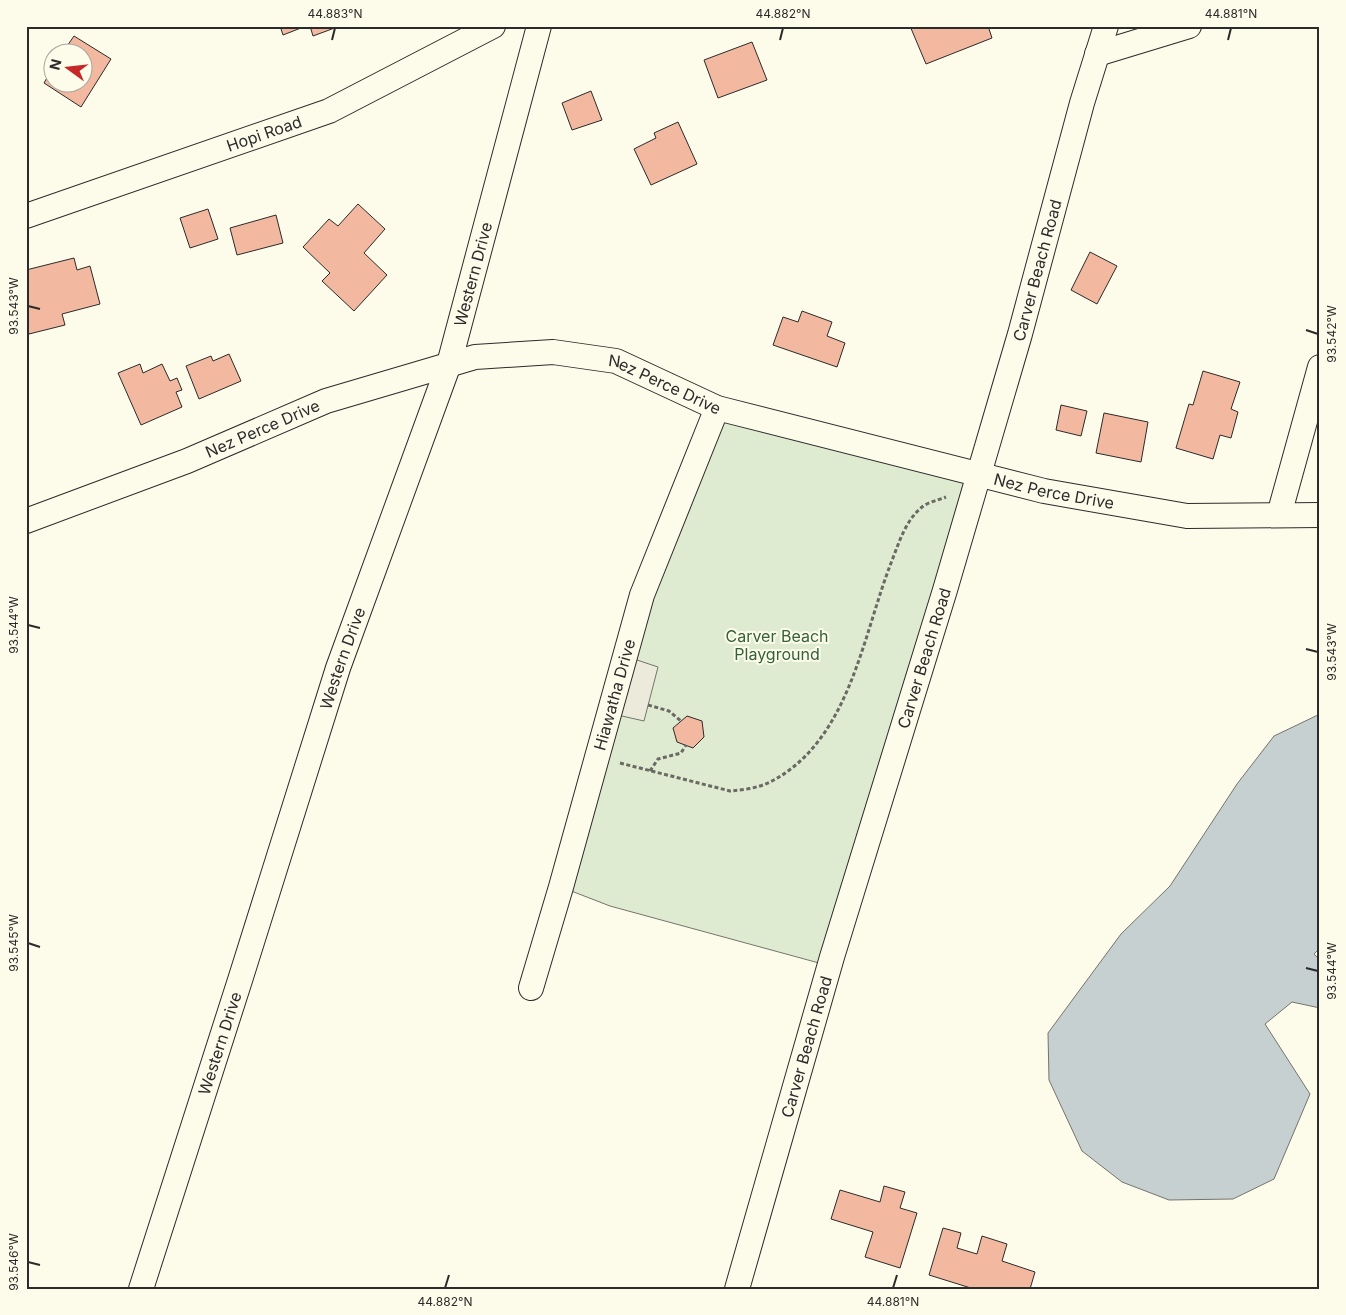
<svg xmlns="http://www.w3.org/2000/svg" width="1346" height="1315" viewBox="0 0 1346 1315" font-family="Inter,sans-serif">
<rect width="100%" height="100%" fill="#fdfbea"/>
<path fill="#deebd1" stroke="#74746e" d="M 717,408 L 979,475 L 830,966 L 610,906 L 561,887 L 642,595 Z"/>
<path fill="#eceadb" stroke="#74746e" d="M 625,656 L 658,667 L 644,721 L 609,713 Z"/>
<path fill="#c7d0d0" stroke="#74746e" d="M 1320,714 L 1320,948 L 1314,954 L 1320,960 L 1320,1008 L 1292,1002 L 1265,1024 L 1310,1094 L 1274,1179 L 1233,1199 L 1169,1200 L 1122,1182 L 1082,1151 L 1049,1080 L 1048,1033 L 1121,934 L 1170,886 L 1237,784 L 1274,736 Z"/>
<path fill="#f2b8a0" stroke="#2b2b2b" d="M 280,26 L 306,26 L 283,35 Z
M 310,26 L 340,26 L 313,36 Z
M 910,26 L 988,26 L 992,38 L 926,64 Z
M 74,36 L 111,59 L 81,107 L 44,83 L 52,69 L 52,82 L 82,82 L 82,52 L 63,52 Z
M 752,42 L 767,80 L 718,98 L 704,60 Z
M 591,91 L 602,120 L 572,130 L 562,103 Z
M 678,122 L 697,164 L 651,185 L 634,149 L 656,138 L 654,133 Z
M 358,204 L 385,229 L 364,253 L 387,275 L 354,311 L 322,281 L 330,273 L 303,247 L 329,219 L 338,226 Z
M 208,209 L 218,239 L 190,248 L 180,218 Z
M 276,215 L 283,243 L 237,255 L 230,228 Z
M 1090,252 L 1117,266 L 1097,304 L 1071,290 Z
M 74,258 L 77,270 L 90,266 L 100,304 L 62,314 L 65,325 L 29,334 L 26,324 L 26,270 Z
M 802,311 L 832,322 L 827,336 L 845,343 L 837,367 L 773,345 L 783,317 L 798,322 Z
M 229,354 L 241,381 L 199,399 L 186,366 L 211,356 L 213,361 Z
M 140,364 L 143,373 L 162,364 L 170,381 L 177,378 L 182,390 L 176,392 L 182,407 L 141,425 L 118,373 Z
M 1203,371 L 1240,382 L 1231,409 L 1238,412 L 1231,438 L 1220,435 L 1213,459 L 1176,448 L 1189,404 L 1193,405 Z
M 1061,405 L 1087,411 L 1081,436 L 1056,430 Z
M 1104,413 L 1148,422 L 1141,462 L 1096,453 Z
M 687,716 L 702,721 L 704,737 L 693,748 L 677,742 L 673,728 Z
M 884,1186 L 905,1192 L 900,1208 L 917,1213 L 900,1268 L 865,1257 L 873,1232 L 831,1219 L 840,1190 L 880,1202 Z
M 943,1228 L 961,1233 L 957,1248 L 977,1254 L 982,1236 L 1007,1244 L 1002,1261 L 1035,1272 L 1030,1289 L 974,1289 L 929,1275 Z"/>
<g fill="none" stroke-linecap="round" stroke-linejoin="round">
<g stroke="#2b2b2b" stroke-width="26">
<g id="minor">
<path d="M 1097,54 L 1189,26"/>
<path id="s1" d="M 26,216 L 329,111 L 493,26"/>
<path d="M 1279,515 L 1320,367"/>
<path id="s2" d="M 26,521 L 187,461 L 326,401 L 475,357 L 553,352 L 616,361 L 717,408 L 1044,491 L 1187,516 L 1320,515"/>
<path id="s3" d="M 531,988 L 561,887 L 642,595 L 717,408"/>
<path id="s4" d="M 141,1289 L 241,977 L 338,668 L 449,364 L 539,26"/>
<path id="s5" d="M 737,1289 L 832,957 L 945,590 L 1020,334 L 1082,103 L 1106,26"/>
</g>
</g>
<path stroke="#6a6964" stroke-width="3" stroke-dasharray="4 2.5" stroke-linecap="butt" d="M 648,705 L 669,711 L 681,721
M 620,763 L 730,791 C 743,790 758,788 770,782 C 849,742 862,638 891,563 C 899,543 905,521 922,507 C 928,502 939,500 946,497
M 650,771 L 658,759 L 681,753 L 686,745"/>
<use href="#minor" stroke="#fdfbea" stroke-width="24"/>
</g>
<path fill="none" stroke="#2b2b2b" stroke-width="2" d="M 332,40 L 335,28M 780,40 L 783,28M 1228,40 L 1231,28M 28,306 L 40,309M 1306,330 L 1318,334M 28,625 L 40,628M 1306,649 L 1318,652M 28,943 L 40,947M 1306,968 L 1318,971M 28,1262 L 40,1265M 445,1288 L 449,1275M 893,1288 L 897,1275"/>
<g text-anchor="middle" dominant-baseline="central" stroke-width="4" stroke-linejoin="round" paint-order="stroke">
<g font-size="16" fill="#2b2b2b" stroke="#fdfbea">
<text stroke="none"><textPath href="#s1" startOffset="252">Hopi Road</textPath></text>
<text stroke="none"><textPath href="#s5" startOffset="1062">Carver Beach Road</textPath></text>
<text stroke="none"><textPath href="#s4" startOffset="1068">Western Drive</textPath></text>
<text stroke="none"><textPath href="#s2" startOffset="674">Nez Perce Drive</textPath></text>
<text stroke="none"><textPath href="#s2" startOffset="254">Nez Perce Drive</textPath></text>
<text stroke="none"><textPath href="#s2" startOffset="1079">Nez Perce Drive</textPath></text>
<text stroke="none"><textPath href="#s4" startOffset="662">Western Drive</textPath></text>
<text stroke="none"><textPath href="#s5" startOffset="658">Carver Beach Road</textPath></text>
<text stroke="none"><textPath href="#s3" startOffset="305">Hiawatha Drive</textPath></text>
<text stroke="none"><textPath href="#s4" startOffset="258">Western Drive</textPath></text>
<text stroke="none"><textPath href="#s5" startOffset="252">Carver Beach Road</textPath></text>
</g>
<g font-size="16" fill="#34623c" stroke="#fdfbea">
<text x="777" y="636">Carver Beach<tspan x="777" dy="18">Playground</tspan></text>
</g>
</g>
<rect width="1346" height="1315" fill="none" stroke="#fdfbea" stroke-width="55"/>
<g transform="translate(68 68) rotate(285)"><circle r="24" fill="#fdfbea" stroke="#a9a89e"/>
<path d="M0-4L9 19L0 12L-9 19Z" fill="#c62828"/>
<text y="-8" font-size="14" font-weight="bold" text-anchor="middle" fill="#2b2b2b">N</text>
</g>
<rect x="28" y="28" width="1290" height="1260" fill="none" stroke="#2b2b2b" stroke-width="2"/>
<g font-size="12" text-anchor="middle" fill="#2b2b2b">
<text x="335" y="18">44.883°N</text>
<text x="783" y="18">44.882°N</text>
<text x="1231" y="18">44.881°N</text>
<text transform="translate(14 306) rotate(-90)" y="4">93.543°W</text>
<text transform="translate(1332 334) rotate(-90)" y="4">93.542°W</text>
<text transform="translate(14 625) rotate(-90)" y="4">93.544°W</text>
<text transform="translate(1332 652) rotate(-90)" y="4">93.543°W</text>
<text transform="translate(14 943) rotate(-90)" y="4">93.545°W</text>
<text transform="translate(1332 971) rotate(-90)" y="4">93.544°W</text>
<text transform="translate(14 1262) rotate(-90)" y="4">93.546°W</text>
<text x="445" y="1306">44.882°N</text>
<text x="893" y="1306">44.881°N</text>
</g>
</svg>
